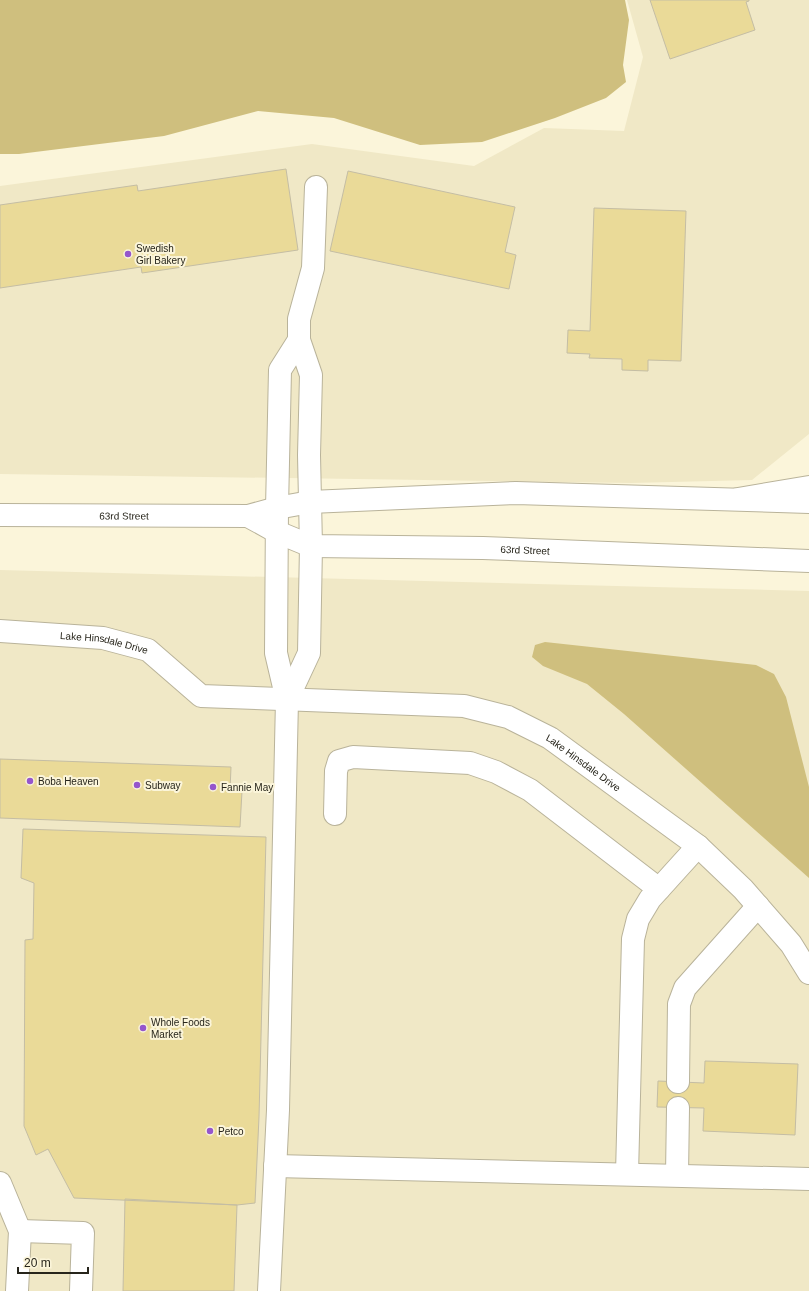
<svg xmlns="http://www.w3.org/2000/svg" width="809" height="1291" viewBox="0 0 809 1291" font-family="Helvetica,sans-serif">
<rect width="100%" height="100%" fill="#fbf5da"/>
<path fill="#f0e8c6" d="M 627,0 L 809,0 L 809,434 L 752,480 L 631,483 L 0,474 L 0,186 L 312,144 L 474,166 L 544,128 L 624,131 L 643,57 Z
M 0,570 L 809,591 L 809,1291 L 0,1291 Z"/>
<path fill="#cfbf7e" d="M 0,0 L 625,0 L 629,20 L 623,65 L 626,82 L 606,98 L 555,118 L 482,142 L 420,145 L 334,118 L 258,111 L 164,136 L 19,154 L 0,154 Z
M 545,642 L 756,665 L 774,674 L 786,697 L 809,787 L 809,878 L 624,714 L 587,684 L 543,666 L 532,657 L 535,645 Z"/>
<path fill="#eada98" stroke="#c4bda4" d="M 650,0 L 749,0 L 749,1 L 746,2 L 755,30 L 670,59 Z
M 286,169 L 298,250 L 142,273 L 141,267 L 0,288 L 0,205 L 137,185 L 138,191 Z
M 348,171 L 515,207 L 505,252 L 516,255 L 509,289 L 330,251 Z
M 594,208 L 686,211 L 681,361 L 648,360 L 648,371 L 622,370 L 622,359 L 589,358 L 590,354 L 567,353 L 568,330 L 590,331 Z
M 0,759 L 231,767 L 230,790 L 242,791 L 240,827 L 0,818 Z
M 23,829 L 266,837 L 259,1117 L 255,1203 L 237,1205 L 74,1198 L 48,1149 L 36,1155 L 24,1126 L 25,940 L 33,939 L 34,883 L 21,878 Z
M 705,1061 L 798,1064 L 795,1135 L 703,1131 L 704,1108 L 657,1107 L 658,1081 L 704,1083 Z
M 125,1199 L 237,1205 L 234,1291 L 123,1291 Z"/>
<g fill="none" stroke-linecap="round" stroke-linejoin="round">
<g stroke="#b9b39a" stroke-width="24">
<g id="minor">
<path id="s1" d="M 0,631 L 103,638 L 148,650 L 201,696 L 464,706 L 508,717 L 550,738 L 698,846 L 743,889 L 791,944 L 809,973"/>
<path d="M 287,700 L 309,653 L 311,546 L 309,455 L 311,375 L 299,340 L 299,319 L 313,268 L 316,187"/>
<path d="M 335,814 L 336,771 L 339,761 L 353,757 L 470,763 L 496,772 L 530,790 L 659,889"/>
<path d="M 678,1082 L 679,1004 L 685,988 L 758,906"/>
<path d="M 275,1166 L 809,1179"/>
<path d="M 627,1174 L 633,939 L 638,919 L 650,899 L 698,846"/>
<path d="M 677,1175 L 678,1108"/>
<path d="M 0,1183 L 20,1231 L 17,1291"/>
<path d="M 20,1231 L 83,1233 L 81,1291"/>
<path d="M 269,1291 L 278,1110 L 287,700 L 276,653 L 277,508 L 280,370 L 299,340"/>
</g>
</g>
<g stroke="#b9b39a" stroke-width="24">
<g id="major">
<path id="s2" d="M 0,515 L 248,516 L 277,508 L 310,502 L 516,493 L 809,502"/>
<path id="s3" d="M 248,516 L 277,532 L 311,546 L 483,548 L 809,561"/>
</g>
</g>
<g stroke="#b9b39a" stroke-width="24">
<path id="highway" d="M 738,499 L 809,487"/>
</g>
<use href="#minor" stroke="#fff" stroke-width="22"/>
<use href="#major" stroke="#fff" stroke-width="22"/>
<use href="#highway" stroke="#fff" stroke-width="22"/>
</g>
<g fill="#9556cc" stroke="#fbf5da" stroke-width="1.5">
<circle cx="128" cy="254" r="4"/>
<circle cx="30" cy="781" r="4"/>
<circle cx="137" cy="785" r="4"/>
<circle cx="213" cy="787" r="4"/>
<circle cx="143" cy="1028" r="4"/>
<circle cx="210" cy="1131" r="4"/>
</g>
<g text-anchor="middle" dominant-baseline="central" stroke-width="4" stroke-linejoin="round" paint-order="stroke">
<g font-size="10" fill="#27251b" stroke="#fbf5da" text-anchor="start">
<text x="136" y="248">Swedish<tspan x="136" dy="12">Girl Bakery</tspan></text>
<text x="38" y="781">Boba Heaven</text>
<text x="145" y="785">Subway</text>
<text x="221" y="787">Fannie May</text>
<text x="151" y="1022">Whole Foods<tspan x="151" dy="12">Market</tspan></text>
<text x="218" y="1131">Petco</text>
</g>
<g font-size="10" fill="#27251b" stroke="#fbf5da">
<text stroke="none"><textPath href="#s2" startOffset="124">63rd Street</textPath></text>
<text stroke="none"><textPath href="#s3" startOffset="284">63rd Street</textPath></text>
<text stroke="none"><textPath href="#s1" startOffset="105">Lake Hinsdale Drive</textPath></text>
<text stroke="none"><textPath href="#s1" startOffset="617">Lake Hinsdale Drive</textPath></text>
</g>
</g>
<path d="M18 1267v6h70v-6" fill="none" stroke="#27251b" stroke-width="2"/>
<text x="24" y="1267" font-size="12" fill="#27251b" stroke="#fbf5da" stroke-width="3" paint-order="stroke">20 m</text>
</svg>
